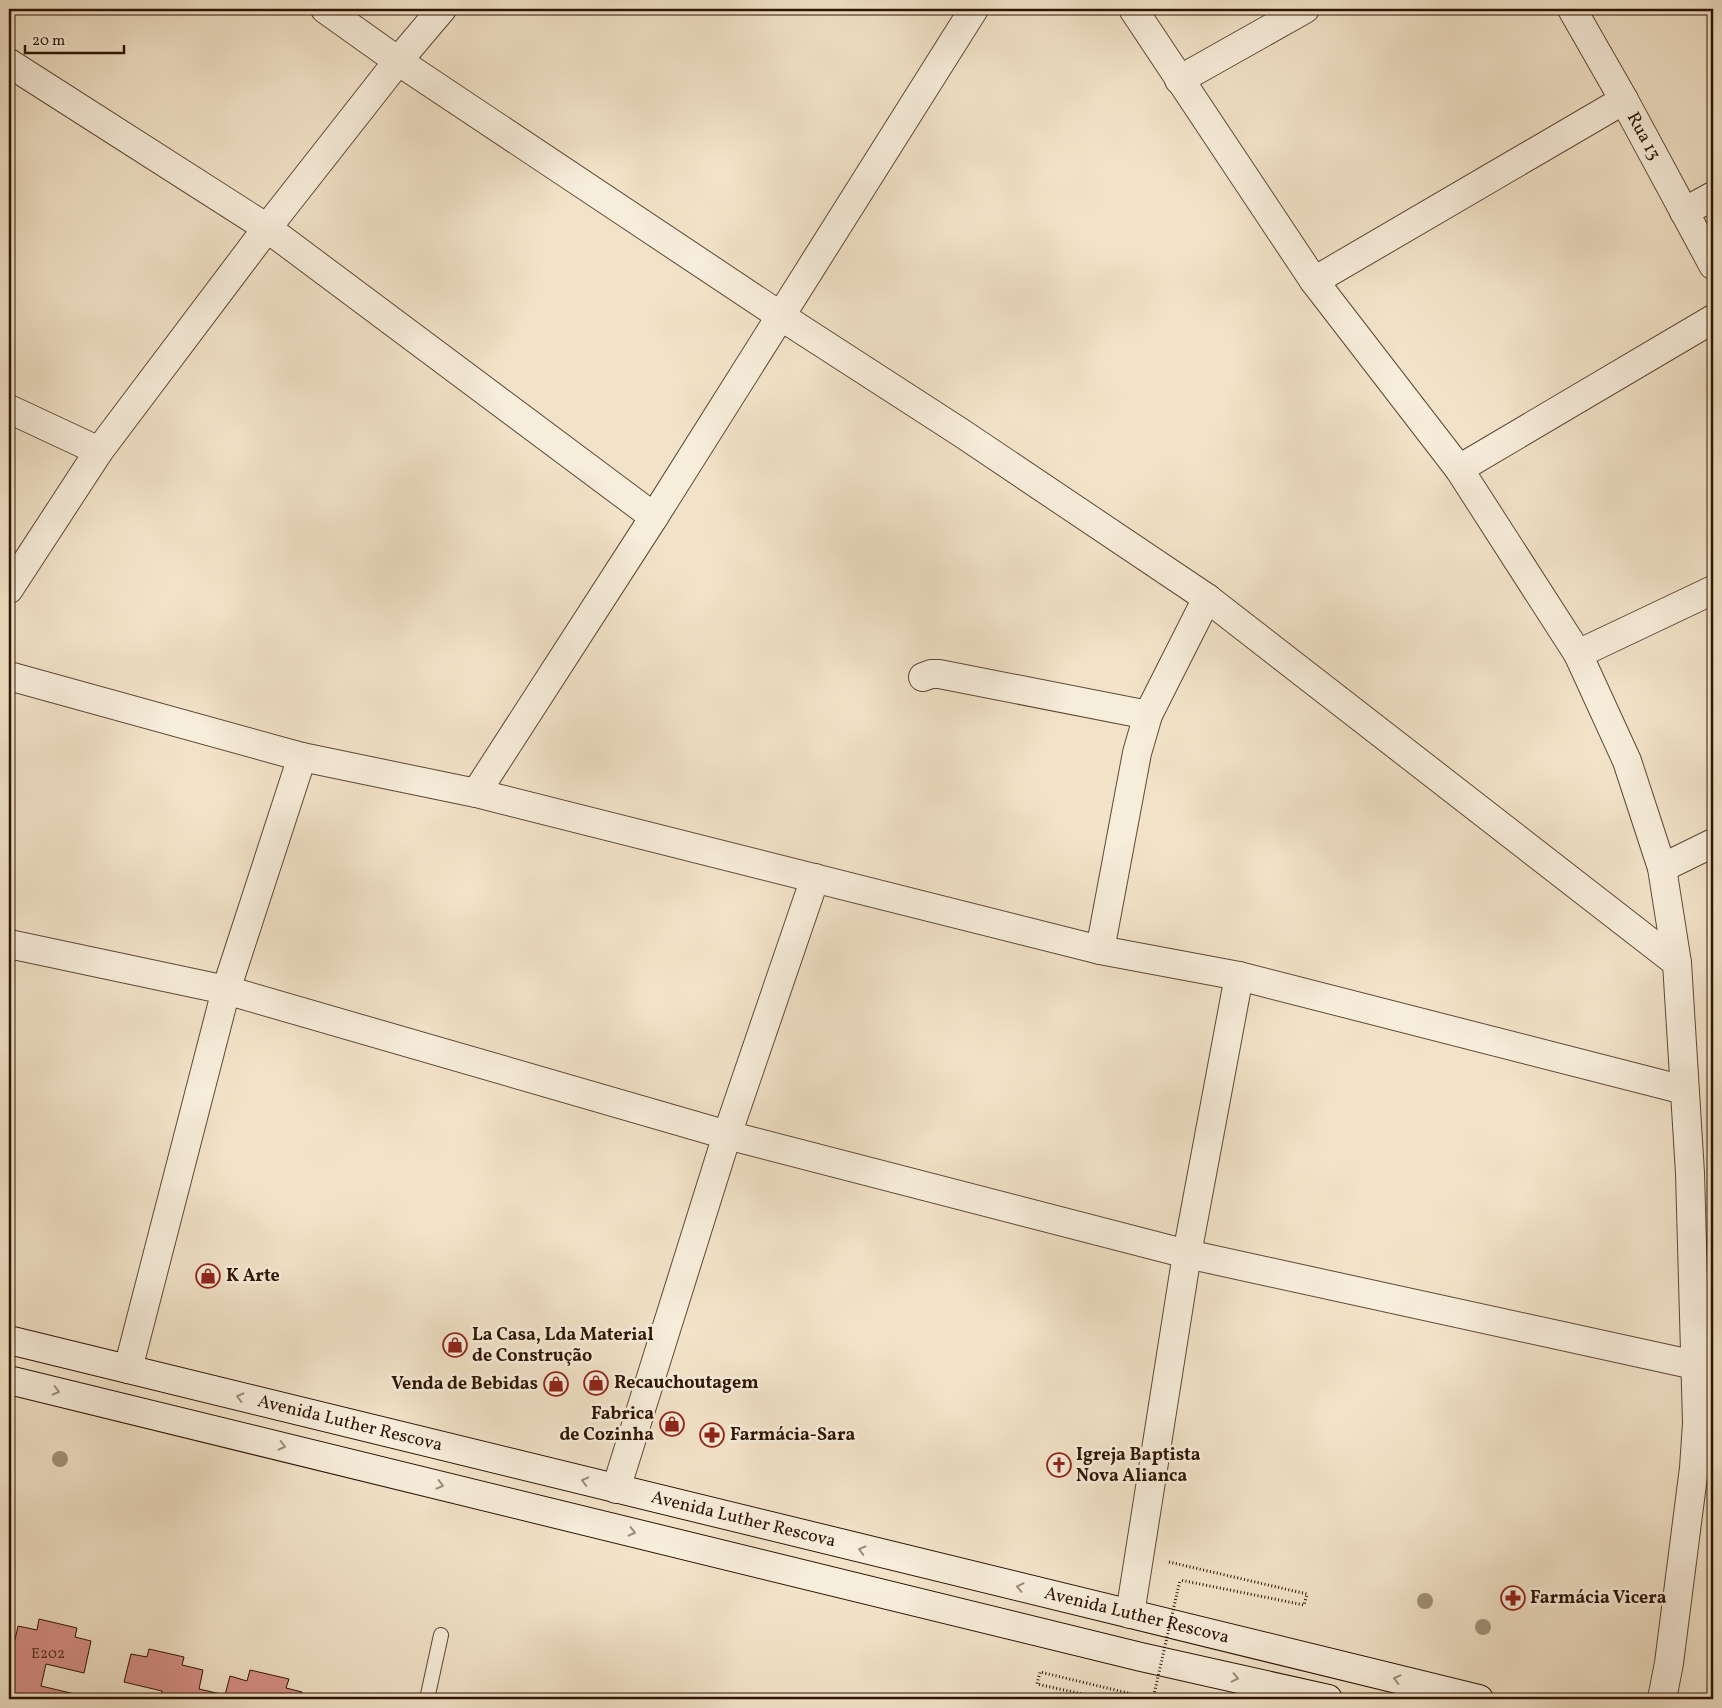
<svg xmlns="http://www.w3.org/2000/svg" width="1722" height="1708" viewBox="0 0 1722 1708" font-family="Vollkorn,serif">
<rect width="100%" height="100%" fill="#f2e3c8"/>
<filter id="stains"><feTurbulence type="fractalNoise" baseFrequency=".004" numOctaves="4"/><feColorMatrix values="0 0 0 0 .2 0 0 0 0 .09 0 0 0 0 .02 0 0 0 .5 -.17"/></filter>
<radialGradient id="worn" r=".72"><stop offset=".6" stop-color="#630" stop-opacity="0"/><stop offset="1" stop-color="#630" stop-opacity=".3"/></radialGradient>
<path fill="#d68f86" stroke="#2d1404" d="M 39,1619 L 77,1628 L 75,1637 L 91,1641 L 84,1673 L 46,1664 L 41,1686 L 79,1695 L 78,1699 L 9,1699 L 9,1643 L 14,1644 L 18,1626 L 37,1630 Z
M 149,1649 L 184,1657 L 182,1665 L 203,1670 L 199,1689 L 225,1695 L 230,1676 L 247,1681 L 250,1670 L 289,1679 L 286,1688 L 302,1692 L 300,1699 L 160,1699 L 162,1691 L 124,1682 L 131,1654 L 147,1657 Z"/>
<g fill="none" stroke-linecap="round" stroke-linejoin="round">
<g stroke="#5e4835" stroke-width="16">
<path id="service" d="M 427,1699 L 441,1635"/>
</g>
<g stroke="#5e4835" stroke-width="30">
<g id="minor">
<path d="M 325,9 L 398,61 L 779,315 L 960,432 L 1207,598 L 1677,963"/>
<path d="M 1133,9 L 1314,281 L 1459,469 L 1578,654 L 1627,761 L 1662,868 L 1677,963 L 1690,1173 L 1697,1423 L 1694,1468 L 1669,1663 L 1662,1699"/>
<path id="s1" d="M 1572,9 L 1624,100 L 1713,265"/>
<path d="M 9,63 L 267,228 L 654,517"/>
<path d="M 1179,80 L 1305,9"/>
<path d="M 1684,212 L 1713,196"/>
<path d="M 1314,281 L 1624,100"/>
<path d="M 9,409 L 99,451"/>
<path d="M 1459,469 L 1713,319"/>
<path d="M 9,589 L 99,451 L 267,228 L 398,61 L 442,9"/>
<path d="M 1578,654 L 1713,590"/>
<path d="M 9,676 L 302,757 L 476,793 L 1100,950 L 1239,976 L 1684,1090"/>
<path d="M 923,677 L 931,674 L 939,674 L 1148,715"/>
<path d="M 476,793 L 654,517 L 974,9"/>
<path d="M 1662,868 L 1713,843"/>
<path d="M 9,944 L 226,990 L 727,1135 L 1187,1254 L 1713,1369"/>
<path d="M 1100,950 L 1137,753 L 1148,715 L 1207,598"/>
<path d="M 128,1369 L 226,990 L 302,757"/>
<path d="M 616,1489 L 727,1135 L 815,878"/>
<path d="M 1130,1614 L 1187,1254 L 1239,976"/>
</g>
</g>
<g stroke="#2d1404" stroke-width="30">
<g id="secondary">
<path id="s2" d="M 9,1340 L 1479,1699"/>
<path d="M 9,1380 L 1141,1657 L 1328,1699"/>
</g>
</g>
<path stroke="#2d1404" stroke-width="3" stroke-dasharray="1 2.5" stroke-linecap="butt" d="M 1169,1562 L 1307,1594 L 1304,1605 L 1180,1580
M 1105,1699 L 1037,1684 L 1040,1672 L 1153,1699"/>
<use href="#service" stroke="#f7eddb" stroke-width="14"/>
<use href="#minor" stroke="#f7eddb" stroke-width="28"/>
<use href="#secondary" stroke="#f7eddb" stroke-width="28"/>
<path stroke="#2d1404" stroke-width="3" stroke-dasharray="1 2.5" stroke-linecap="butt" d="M 1153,1699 L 1180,1580"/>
</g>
<g fill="#a09379">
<circle cx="60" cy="1459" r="8"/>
<circle cx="1425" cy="1601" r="8"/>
<circle cx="1483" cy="1627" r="8"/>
</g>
<defs><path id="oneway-chevron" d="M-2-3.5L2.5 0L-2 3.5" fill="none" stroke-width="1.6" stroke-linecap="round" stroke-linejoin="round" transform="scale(1.25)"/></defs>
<g stroke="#9c8b7a">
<use href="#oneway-chevron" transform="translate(56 1391) rotate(14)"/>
<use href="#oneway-chevron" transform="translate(240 1397) rotate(-166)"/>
<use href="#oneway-chevron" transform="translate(282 1446) rotate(14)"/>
<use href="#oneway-chevron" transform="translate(585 1481) rotate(-166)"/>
<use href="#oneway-chevron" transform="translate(440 1485) rotate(14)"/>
<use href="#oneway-chevron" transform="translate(632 1532) rotate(14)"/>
<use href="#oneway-chevron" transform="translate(862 1550) rotate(-166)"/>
<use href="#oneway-chevron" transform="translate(1020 1587) rotate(-167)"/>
<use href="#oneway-chevron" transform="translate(1235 1678) rotate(13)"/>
<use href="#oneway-chevron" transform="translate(1397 1679) rotate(-166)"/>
</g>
<defs>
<g id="shop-ring" transform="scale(1.25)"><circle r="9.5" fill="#f7eddb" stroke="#8f2418" stroke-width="1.5"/><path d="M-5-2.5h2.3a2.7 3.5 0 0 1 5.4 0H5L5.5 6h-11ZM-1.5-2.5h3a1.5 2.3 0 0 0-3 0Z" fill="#8f2418"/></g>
<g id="pharmacy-ring" transform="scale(1.25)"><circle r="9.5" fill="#f7eddb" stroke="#8f2418" stroke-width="1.5"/><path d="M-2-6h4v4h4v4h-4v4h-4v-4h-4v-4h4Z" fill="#8f2418"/></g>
<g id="church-ring" transform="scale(1.25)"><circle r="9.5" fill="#f7eddb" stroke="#8f2418" stroke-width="1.5"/><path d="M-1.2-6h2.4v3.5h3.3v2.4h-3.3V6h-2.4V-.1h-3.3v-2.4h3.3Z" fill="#8f2418"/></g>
</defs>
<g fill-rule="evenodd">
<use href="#shop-ring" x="208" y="1276"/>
<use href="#shop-ring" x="455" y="1345"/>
<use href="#shop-ring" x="596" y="1383"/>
<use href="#shop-ring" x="556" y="1384"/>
<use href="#shop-ring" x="672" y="1424"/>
<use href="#pharmacy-ring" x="712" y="1435"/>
<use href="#church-ring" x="1059" y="1465"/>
<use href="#pharmacy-ring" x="1513" y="1598"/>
</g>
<g text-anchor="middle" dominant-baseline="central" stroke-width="5" stroke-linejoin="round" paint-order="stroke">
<g font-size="15" fill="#573324">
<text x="48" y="1654">E202</text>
</g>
<g font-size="18" fill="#2d1404" stroke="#f7eddb">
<text stroke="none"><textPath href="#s1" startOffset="146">Rua 13</textPath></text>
<text stroke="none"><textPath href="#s2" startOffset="351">Avenida Luther Rescova</textPath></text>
<text stroke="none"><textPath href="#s2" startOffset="756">Avenida Luther Rescova</textPath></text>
<text stroke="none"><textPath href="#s2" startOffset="1161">Avenida Luther Rescova</textPath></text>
</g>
<g font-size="18" font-weight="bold" fill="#2d1404" stroke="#f7eddb" text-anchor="start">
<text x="226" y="1276">K Arte</text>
<text x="472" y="1335">La Casa, Lda Material<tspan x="472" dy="21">de Construção</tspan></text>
<text x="614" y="1383">Recauchoutagem</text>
<text x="538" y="1384" text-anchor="end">Venda de Bebidas</text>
<text x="654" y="1414" text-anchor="end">Fabrica<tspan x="654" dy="21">de Cozinha</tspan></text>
<text x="730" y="1435">Farmácia-Sara</text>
<text x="1076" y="1455">Igreja Baptista<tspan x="1076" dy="21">Nova Alianca</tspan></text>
<text x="1530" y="1598">Farmácia Vicera</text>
</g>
</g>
<rect width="1722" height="1708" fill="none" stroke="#f2e3c8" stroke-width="30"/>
<rect x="10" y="10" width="1702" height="1688" fill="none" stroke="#2d1404" stroke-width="2.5"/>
<rect x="15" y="15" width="1692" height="1678" fill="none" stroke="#2d1404"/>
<path d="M25 45v8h99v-8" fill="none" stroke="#2d1404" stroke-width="2.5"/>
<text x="32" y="45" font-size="15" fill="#2d1404" stroke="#f7eddb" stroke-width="4" paint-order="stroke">20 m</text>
<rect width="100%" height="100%" filter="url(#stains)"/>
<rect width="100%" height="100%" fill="url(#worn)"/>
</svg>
